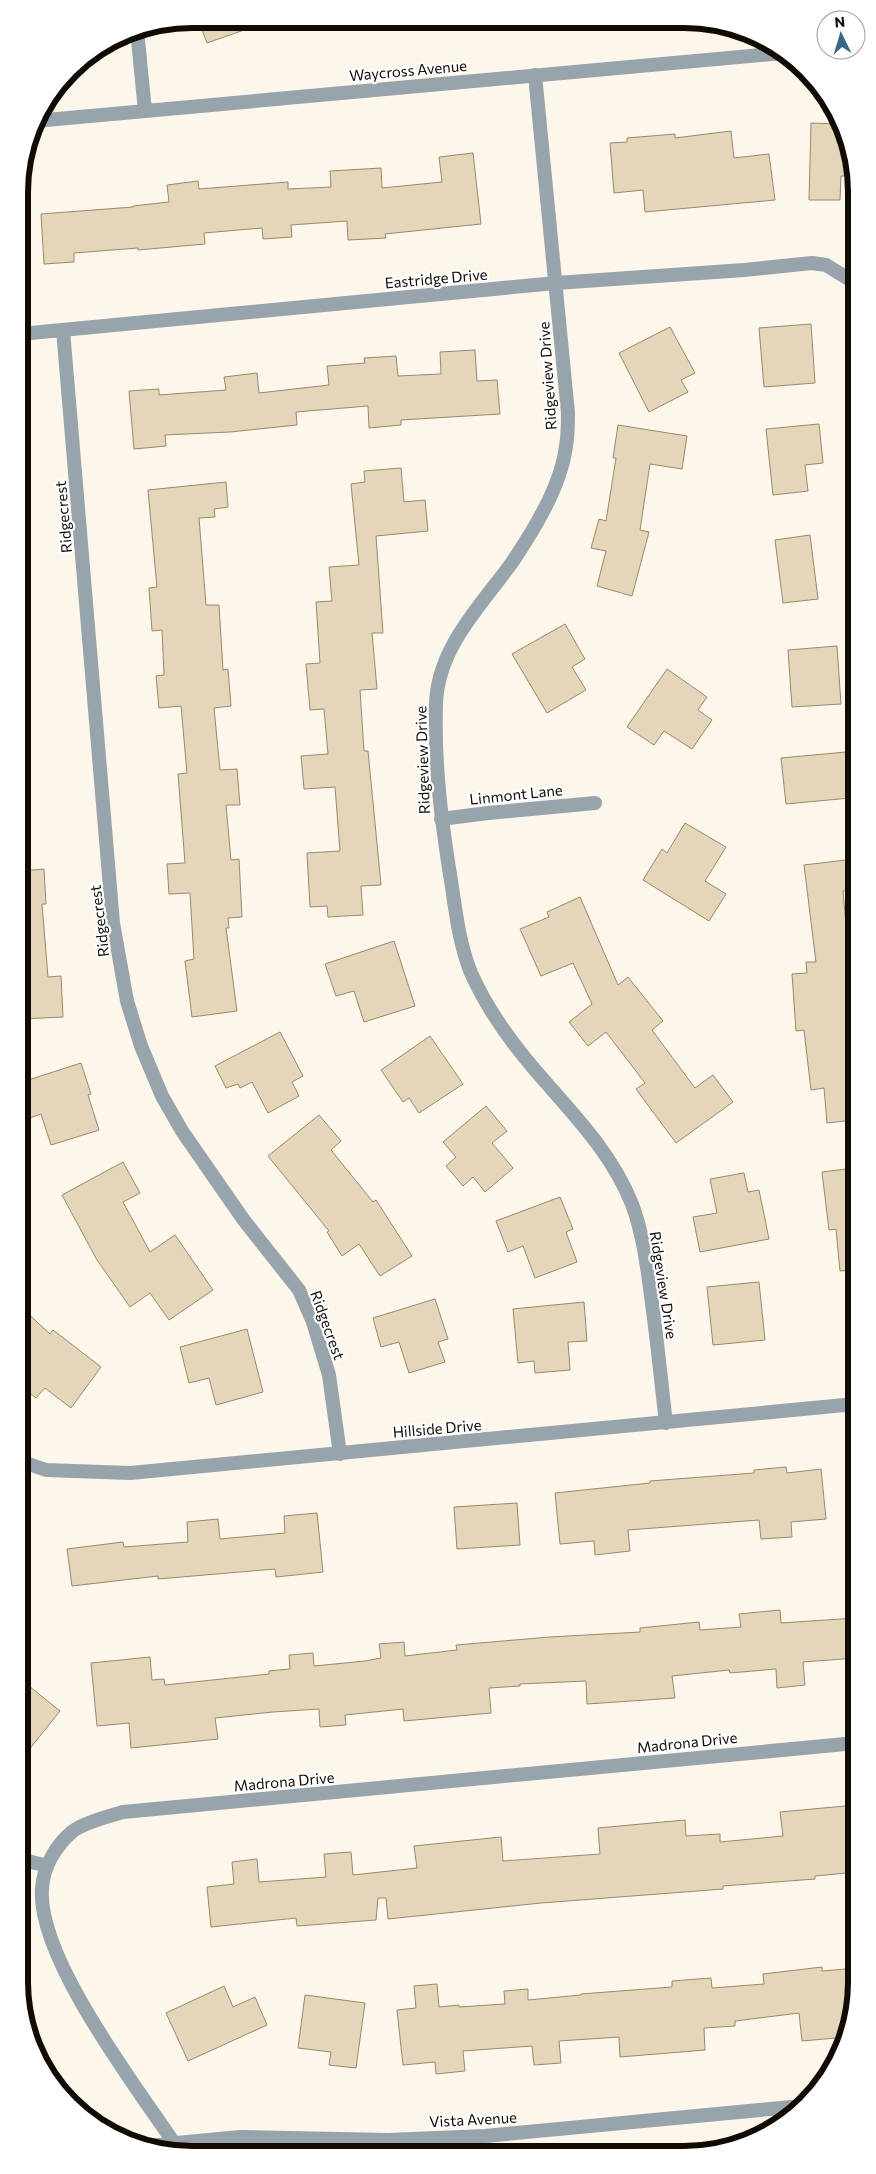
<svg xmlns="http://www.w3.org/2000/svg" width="876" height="2174" viewBox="0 0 876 2174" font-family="Commissioner,sans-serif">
<rect width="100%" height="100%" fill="#fdf6ea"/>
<path fill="#e5d5b9" stroke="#98896e" d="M 198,19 L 266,19 L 267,22 L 207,43 Z
M 811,123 L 838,124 L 851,147 L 852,176 L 841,176 L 840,200 L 809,200 Z
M 731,131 L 734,158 L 769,154 L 775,200 L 645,212 L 643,190 L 614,193 L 610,143 L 627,142 L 627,138 L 675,134 L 675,138 Z
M 473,153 L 481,224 L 385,234 L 386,238 L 348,240 L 347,221 L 291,225 L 292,237 L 263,239 L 262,228 L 204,233 L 205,244 L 138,250 L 138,248 L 74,253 L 74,262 L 44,264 L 41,214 L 133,207 L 133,206 L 169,202 L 167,185 L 198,181 L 199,189 L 288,182 L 288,189 L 331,187 L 330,171 L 381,168 L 382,188 L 442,182 L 439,157 Z
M 811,324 L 815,383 L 764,387 L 759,328 Z
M 670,327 L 695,373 L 681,380 L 688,392 L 649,412 L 619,353 Z
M 475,350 L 477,381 L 497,380 L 500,414 L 401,420 L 401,425 L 369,428 L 368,406 L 296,412 L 297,425 L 230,432 L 165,435 L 166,446 L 134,449 L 129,391 L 159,389 L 159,395 L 226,390 L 224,377 L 257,373 L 259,393 L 329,385 L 327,366 L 365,363 L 364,358 L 396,356 L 398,376 L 441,374 L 440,352 Z
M 819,424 L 823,463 L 805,465 L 808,491 L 773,495 L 766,429 Z
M 618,425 L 687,436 L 682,469 L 650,464 L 640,530 L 649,532 L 632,596 L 597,586 L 606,551 L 591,548 L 599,519 L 606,521 L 616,458 L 613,458 Z
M 401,468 L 404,502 L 425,500 L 428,531 L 376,536 L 383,633 L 372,633 L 377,689 L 360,690 L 364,751 L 368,751 L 381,885 L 361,886 L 363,915 L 328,917 L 327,906 L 310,907 L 307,853 L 340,851 L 335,787 L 304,789 L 301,756 L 328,754 L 324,709 L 310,710 L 306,664 L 320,663 L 316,602 L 332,601 L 329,567 L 359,565 L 351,484 L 365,482 L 364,471 Z
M 226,482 L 228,507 L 214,509 L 215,517 L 199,518 L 206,605 L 219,605 L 223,670 L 228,669 L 231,706 L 214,708 L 220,770 L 237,769 L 240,805 L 226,805 L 231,860 L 239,859 L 242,917 L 228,918 L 229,928 L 226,928 L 237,1011 L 192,1017 L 185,961 L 194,959 L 190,893 L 169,894 L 167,864 L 185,863 L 178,774 L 187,773 L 181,706 L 159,708 L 156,676 L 164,675 L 162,630 L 152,631 L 149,588 L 157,587 L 148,490 Z
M 810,535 L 818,599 L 783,603 L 775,540 Z
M 565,624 L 585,659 L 572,667 L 586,690 L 547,713 L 512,654 Z
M 837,646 L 841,704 L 792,707 L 788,650 Z
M 667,669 L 707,697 L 698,710 L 712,720 L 692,749 L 664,731 L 654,745 L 627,727 Z
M 846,752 L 850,798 L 786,804 L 781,758 Z
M 685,823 L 726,847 L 705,881 L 726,894 L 709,921 L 643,880 L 662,849 L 667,853 Z
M 854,859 L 854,890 L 843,891 L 852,993 L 854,993 L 854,1120 L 827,1123 L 824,1088 L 811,1090 L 804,1030 L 796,1031 L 792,974 L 807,973 L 806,962 L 816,962 L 804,865 Z
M 44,869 L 46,904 L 42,904 L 48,977 L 61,976 L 63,1017 L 22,1019 L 21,871 Z
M 580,897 L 618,985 L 628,977 L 663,1021 L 652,1030 L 695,1088 L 713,1075 L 733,1102 L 676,1143 L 636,1089 L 645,1083 L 606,1032 L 588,1046 L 569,1022 L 592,1004 L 573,963 L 541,976 L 520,929 L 549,917 L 547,912 Z
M 394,941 L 415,1006 L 364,1022 L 354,991 L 336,996 L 325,964 Z
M 280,1032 L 303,1076 L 292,1082 L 299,1096 L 268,1113 L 252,1082 L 240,1088 L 238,1084 L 226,1088 L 215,1066 Z
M 430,1036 L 463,1084 L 419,1113 L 409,1098 L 403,1102 L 381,1070 Z
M 81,1063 L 91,1094 L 88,1095 L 99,1130 L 51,1145 L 41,1114 L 27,1119 L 22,1105 L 22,1082 Z
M 486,1106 L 507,1131 L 492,1143 L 513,1168 L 485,1192 L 473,1177 L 463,1186 L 446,1166 L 456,1157 L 443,1142 Z
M 319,1115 L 341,1141 L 331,1150 L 373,1202 L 376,1200 L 412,1256 L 380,1276 L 359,1244 L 342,1256 L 327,1232 L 329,1231 L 268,1156 Z
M 123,1162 L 140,1193 L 123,1202 L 150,1252 L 175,1235 L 213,1290 L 169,1320 L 150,1293 L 130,1307 L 97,1260 L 62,1195 Z
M 854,1168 L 855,1270 L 840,1271 L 836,1229 L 829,1230 L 822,1172 Z
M 744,1173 L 748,1192 L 759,1190 L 769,1239 L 700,1252 L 693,1217 L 717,1213 L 710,1179 Z
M 560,1197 L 573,1229 L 566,1232 L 577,1262 L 535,1278 L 523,1246 L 508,1252 L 496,1221 Z
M 759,1282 L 765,1340 L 713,1345 L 707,1287 Z
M 435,1299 L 448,1339 L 438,1342 L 445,1362 L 409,1373 L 399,1342 L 381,1347 L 373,1318 Z
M 584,1302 L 587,1341 L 568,1342 L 570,1370 L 535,1373 L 534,1361 L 518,1363 L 513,1309 Z
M 22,1308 L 50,1334 L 53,1330 L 101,1367 L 71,1408 L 45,1388 L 36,1398 L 23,1388 Z
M 247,1329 L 263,1392 L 216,1405 L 209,1378 L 189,1383 L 180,1347 Z
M 786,1467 L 787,1473 L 821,1469 L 826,1519 L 791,1522 L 792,1537 L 761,1539 L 759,1520 L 628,1530 L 630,1551 L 595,1555 L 594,1541 L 560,1544 L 555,1493 L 650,1483 L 650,1481 L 754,1473 L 754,1470 Z
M 517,1503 L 520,1545 L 457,1549 L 454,1507 Z
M 317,1513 L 323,1572 L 276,1577 L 275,1569 L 158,1579 L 158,1576 L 72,1586 L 67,1549 L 123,1542 L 124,1547 L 188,1542 L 187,1522 L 218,1519 L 220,1539 L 285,1533 L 284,1516 Z
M 780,1610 L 781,1623 L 856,1618 L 856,1658 L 803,1662 L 805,1685 L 777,1688 L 776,1669 L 730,1673 L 729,1670 L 672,1676 L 675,1698 L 587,1704 L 586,1681 L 520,1684 L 520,1686 L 489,1688 L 491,1713 L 404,1721 L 403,1709 L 345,1715 L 346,1725 L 320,1727 L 319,1709 L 273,1712 L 215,1718 L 218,1739 L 131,1748 L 129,1723 L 97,1726 L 91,1663 L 150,1657 L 152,1680 L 164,1679 L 165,1685 L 269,1674 L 269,1671 L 290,1669 L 289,1655 L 313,1653 L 314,1666 L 365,1661 L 381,1658 L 379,1644 L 404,1642 L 405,1656 L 457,1650 L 456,1645 L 550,1637 L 640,1632 L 640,1628 L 699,1622 L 700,1630 L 741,1627 L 739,1614 Z
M 24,1682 L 60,1711 L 24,1756 Z
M 856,1805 L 857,1872 L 815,1876 L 815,1879 L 723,1886 L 723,1889 L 541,1903 L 388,1919 L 386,1898 L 378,1898 L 376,1920 L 297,1926 L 296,1918 L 211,1927 L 207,1887 L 234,1884 L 232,1862 L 257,1859 L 259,1882 L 326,1877 L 324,1854 L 351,1852 L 353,1875 L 417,1868 L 414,1846 L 501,1837 L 503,1861 L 600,1854 L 598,1828 L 685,1820 L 686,1836 L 720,1834 L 720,1842 L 783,1836 L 780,1812 Z
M 822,1967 L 822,1971 L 857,1968 L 857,1993 L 847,2037 L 802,2041 L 799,2013 L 735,2021 L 735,2026 L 704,2028 L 705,2050 L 620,2057 L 619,2037 L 559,2041 L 561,2063 L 534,2065 L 532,2046 L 463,2051 L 465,2071 L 436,2074 L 435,2062 L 403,2065 L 397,2010 L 416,2008 L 414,1986 L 437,1984 L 439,2007 L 459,2005 L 459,2007 L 505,2004 L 504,1991 L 528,1989 L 528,2000 L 581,1995 L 581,1994 L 672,1987 L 672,1981 L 711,1978 L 712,1988 L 764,1984 L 763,1974 Z
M 224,1986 L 233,2007 L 255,1997 L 267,2025 L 188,2061 L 166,2013 Z
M 305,1995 L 365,2003 L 356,2068 L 329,2065 L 331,2052 L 298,2048 Z"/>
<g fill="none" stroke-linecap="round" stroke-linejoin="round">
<path stroke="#97a4ac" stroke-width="14" d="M 137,30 L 145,111
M 535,75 L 568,413 C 568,424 568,435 566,446 C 561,486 535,528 513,561 C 482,605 437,647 436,705 C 434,766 442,826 452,887 C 456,915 460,946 471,973 C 484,1002 502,1029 521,1053 C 560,1102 608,1144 632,1204 C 643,1234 647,1265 651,1296 C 657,1338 661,1381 666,1423
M 63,330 L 113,923 L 127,1001 L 141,1046 L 162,1096 L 182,1131 L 243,1219 L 299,1290 L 313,1322 L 329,1375 L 340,1454
M 20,334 L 556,283 L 744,270 L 812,263 L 826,265 L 852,281
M 441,819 L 488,813 L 595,803
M 23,1462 L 46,1470 L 130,1473 L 855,1404
M 24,1860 L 47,1866
M 174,2143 C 135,2085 37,1957 42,1889 C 43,1867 56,1845 73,1831 C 85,1822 109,1816 123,1812 L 856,1743
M 145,2146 L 240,2137 L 388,2140 L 485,2136 L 802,2106"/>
<path stroke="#97a4ac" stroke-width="14" d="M 35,121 L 783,53"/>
</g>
<g text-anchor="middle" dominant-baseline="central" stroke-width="4.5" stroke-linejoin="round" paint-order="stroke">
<g font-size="15" fill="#110b03" stroke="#fff">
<text transform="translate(408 70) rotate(-5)">Waycross Avenue</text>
<text transform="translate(436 278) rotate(-5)">Eastridge Drive</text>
<text transform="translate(547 376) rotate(-94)">Ridgeview Drive</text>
<text transform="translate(63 517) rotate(-95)">Ridgecrest</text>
<text transform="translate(422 760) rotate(-92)">Ridgeview Drive</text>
<text transform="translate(516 794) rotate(-6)">Linmont Lane</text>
<text transform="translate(99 921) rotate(-97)">Ridgecrest</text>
<text transform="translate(664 1285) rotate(81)">Ridgeview Drive</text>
<text transform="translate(328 1325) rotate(70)">Ridgecrest</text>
<text transform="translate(437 1428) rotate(-5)">Hillside Drive</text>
<text transform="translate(687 1742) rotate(-6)">Madrona Drive</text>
<text transform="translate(284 1781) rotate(-5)">Madrona Drive</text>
<text transform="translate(473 2119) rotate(-3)">Vista Avenue</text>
</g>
</g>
<path d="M0 0H876V2174H0ZM192 28H684A164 164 0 0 1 848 192V1982A164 164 0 0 1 684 2146H192A164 164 0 0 1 28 1982V192A164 164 0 0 1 192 28Z" fill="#fff" fill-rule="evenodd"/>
<path fill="none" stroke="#110b03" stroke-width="6" d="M192 28H684A164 164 0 0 1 848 192V1982A164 164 0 0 1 684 2146H192A164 164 0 0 1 28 1982V192A164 164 0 0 1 192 28Z"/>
<g transform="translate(841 35) rotate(355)"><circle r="24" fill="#ffffff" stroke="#a09d9a"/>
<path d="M0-4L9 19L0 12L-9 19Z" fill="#336985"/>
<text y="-8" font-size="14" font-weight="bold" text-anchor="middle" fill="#110b03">N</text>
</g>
</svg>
